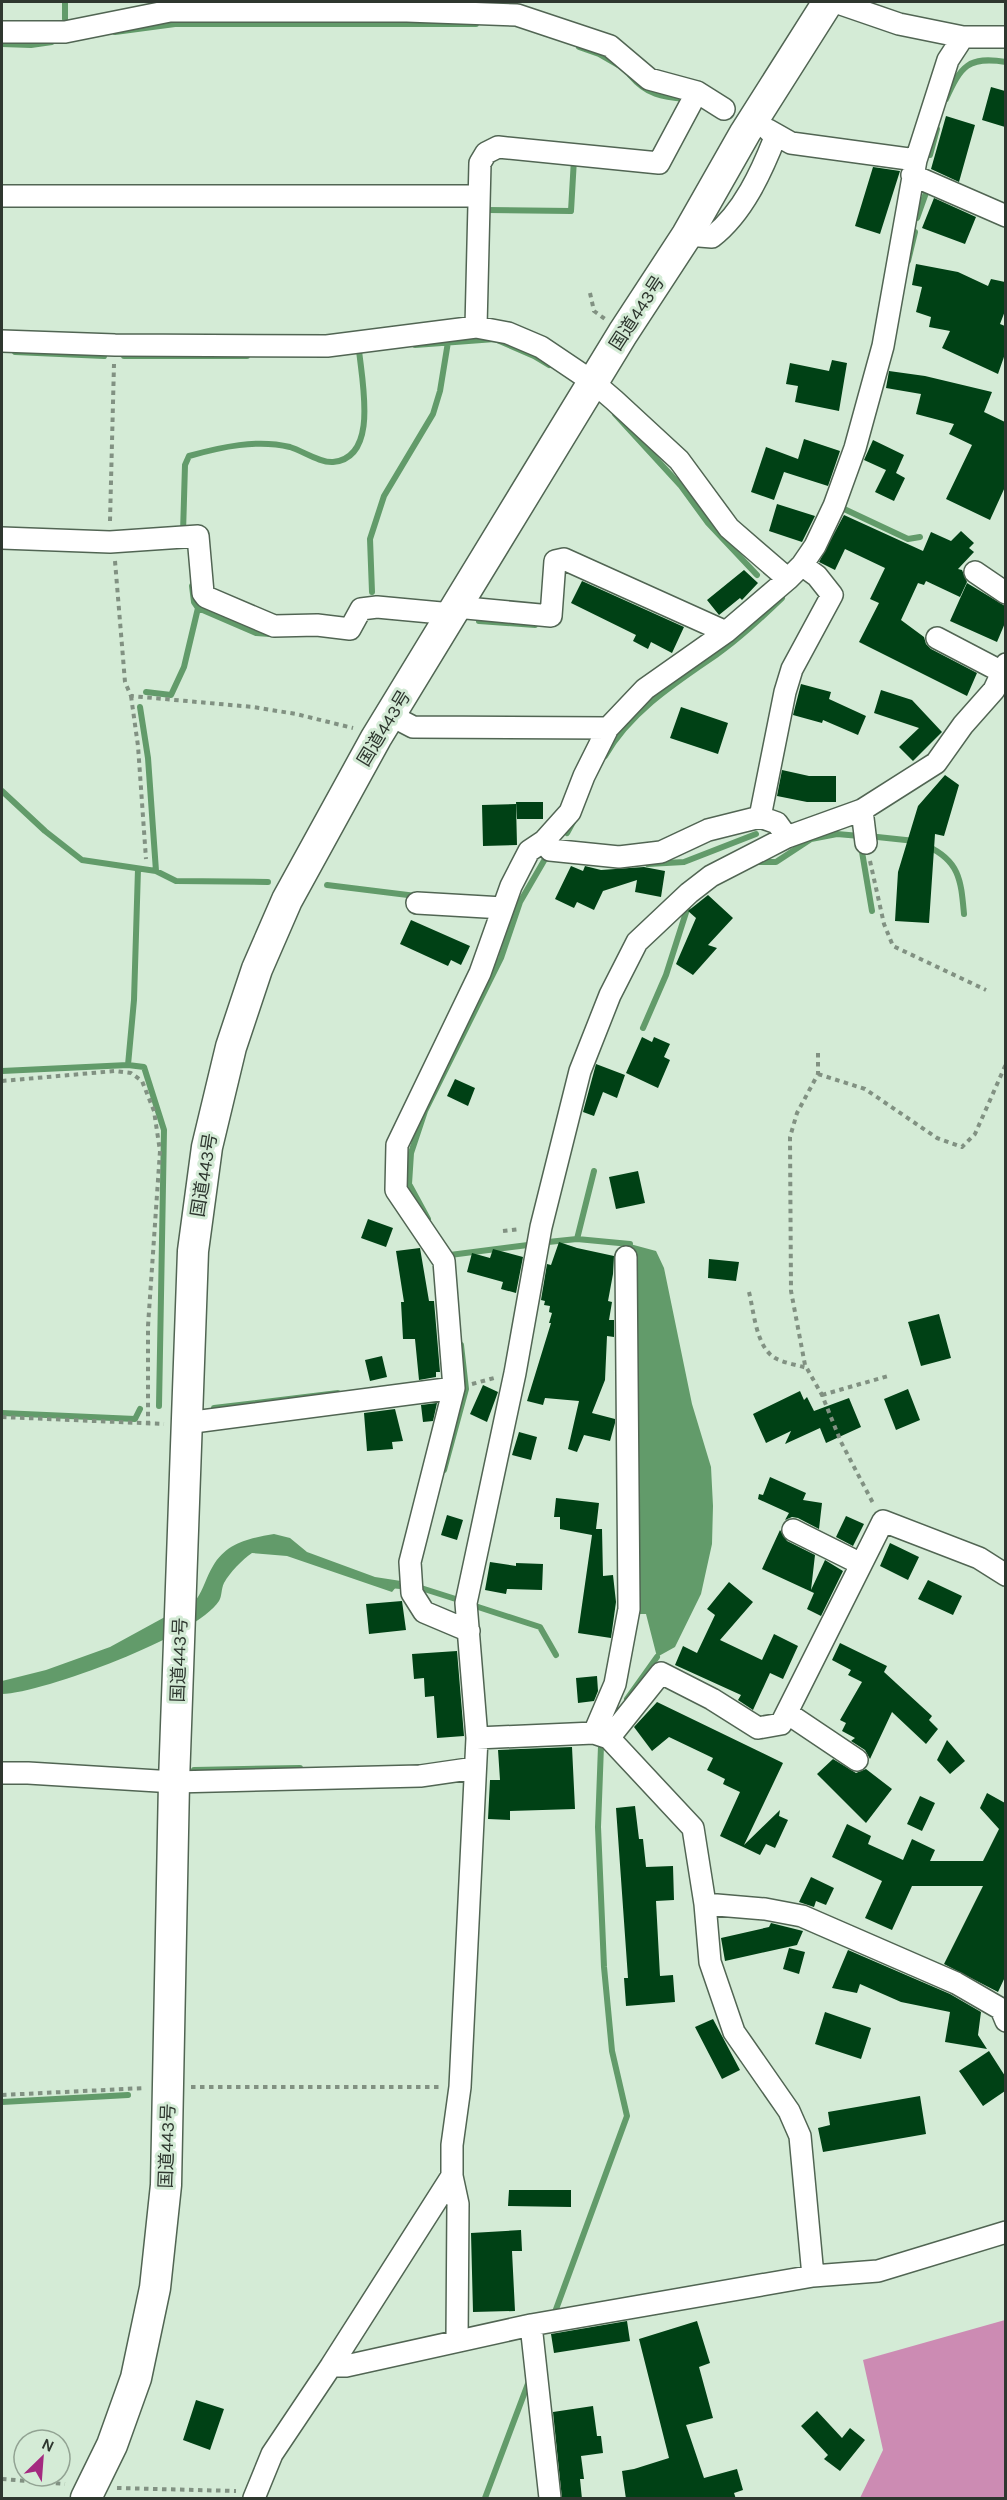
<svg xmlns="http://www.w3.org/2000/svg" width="1007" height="2500" viewBox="0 0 1007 2500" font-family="Karla,'Noto Sans JP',sans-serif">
<rect width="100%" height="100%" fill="#d4ebd6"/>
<path fill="#cc8bb3" d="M 1005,2320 L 1005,2498 L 860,2498 L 883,2450 L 863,2360 Z"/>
<path fill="#629b6a" d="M 630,1244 L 656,1251 L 664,1268 L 692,1404 L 711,1467 L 713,1506 L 712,1544 L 701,1594 L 675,1647 L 657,1657 L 646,1614 L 635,1614 Z
M 274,1534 L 290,1538 L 307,1552 L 375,1577 L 401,1581 L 392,1592 L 287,1556 L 252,1553 C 242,1560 230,1572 224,1583 C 221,1589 222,1596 219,1601 C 197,1636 43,1693 2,1694 L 2,1681 L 46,1670 L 110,1647 L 196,1600 C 204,1589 206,1577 213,1566 C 226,1543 249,1538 274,1534 Z"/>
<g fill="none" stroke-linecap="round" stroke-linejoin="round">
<path stroke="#629b6a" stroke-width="6" d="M 65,2 L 65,19
M 115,32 L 175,24 L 476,24
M 2,44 L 31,45 L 52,42
M 579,47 L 599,54 L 618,65
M 630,75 C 647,95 662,97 686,99
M 946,99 C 961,66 968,56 1006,62
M 930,155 L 937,129
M 487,210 L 571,211 L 574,159 L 577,160
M 917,218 L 927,190
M 908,261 L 915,232
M 415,345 L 495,339 L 534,356 L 549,365
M 15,352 L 104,356
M 124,356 L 247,356
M 615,414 L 681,486 L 708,523 L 757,575
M 842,508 L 908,539 L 920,537
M 183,533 L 185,465 L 189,456 C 221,447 257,439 290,447 C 303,451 320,463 333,462 C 379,458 362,382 359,350
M 192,586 L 194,602 L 198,608 L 256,633 L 270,634
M 372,592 L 370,539 L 384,496 L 433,414 L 440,391 L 448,342
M 479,621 L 535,625
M 146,692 L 171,695 L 184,667 L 198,608
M 140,707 L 148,758 L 156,871
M 605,756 C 630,712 675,683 716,655 C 740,638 761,618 782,598
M 2,791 L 45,831 L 82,860 L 156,871 L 176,881 L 268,882
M 567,833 L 573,822
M 868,836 L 915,841
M 861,846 L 872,911
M 927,846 C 960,861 961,881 964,914
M 755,862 L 776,862 L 811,839 L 837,834 L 860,836
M 648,864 L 684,862 L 756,834
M 327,885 L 416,896
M 643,1028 L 666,975 L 689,903
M 128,1065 L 134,1000 L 138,869
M 2,1071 L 128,1065 L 144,1067 L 164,1130 L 159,1406
M 428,1219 L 409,1184 L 411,1153 L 425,1111 L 501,958 L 520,902 L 545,859 L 551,858
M 577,1239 L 594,1171
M 548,1242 L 577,1239 L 630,1244
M 450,1255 L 528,1245
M 214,1408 L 338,1393
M 2,1413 L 135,1419 L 140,1409
M 444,1470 L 466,1389 L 461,1345
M 390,1585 L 421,1588 L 462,1601
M 472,1605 L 540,1627 L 556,1655
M 627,1699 L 657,1657
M 194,1770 L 300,1768
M 2,2102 L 128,2095
M 555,2312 L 627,2116 L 612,2051 L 604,1967 L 598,1827 L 601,1746
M 485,2498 L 529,2381"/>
</g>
<path fill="#004115" d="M 991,87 L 1005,91 L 1005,127 L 982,120 Z
M 946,116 L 975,125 L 959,182 L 931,169 Z
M 873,167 L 900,171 L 880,234 L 855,226 Z
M 934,198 L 976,217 L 965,244 L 922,228 Z
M 916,264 L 958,272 L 988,286 L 991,279 L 1005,282 L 1005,311 L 1000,324 L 1005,326 L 1005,354 L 998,374 L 942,348 L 950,331 L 929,327 L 931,317 L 916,312 L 922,287 L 912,285 Z
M 832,360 L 847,363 L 839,411 L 795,402 L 798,386 L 786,384 L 790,363 L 829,371 Z
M 889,371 L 925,376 L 992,392 L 984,412 L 1005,422 L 1005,487 L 990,520 L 946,499 L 972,445 L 949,434 L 954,424 L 916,414 L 921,394 L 886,388 Z
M 804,439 L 840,451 L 828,486 L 784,472 L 774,500 L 751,492 L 766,447 L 798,459 Z
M 873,440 L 904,455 L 896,473 L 905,478 L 894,501 L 875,492 L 886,470 L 864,460 Z
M 777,504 L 815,516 L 802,542 L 769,531 Z
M 844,515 L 923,551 L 931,532 L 951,541 L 961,531 L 974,543 L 969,548 L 974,552 L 958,569 L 962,570 L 967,582 L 960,597 L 926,581 L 924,585 L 918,583 L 901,620 L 924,637 L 926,644 L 931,649 L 977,673 L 967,696 L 859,642 L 879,603 L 870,599 L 885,568 L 845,549 L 835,570 L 819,562 Z
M 744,570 L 758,583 L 742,600 L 740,598 L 719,615 L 707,600 Z
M 582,581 L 684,627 L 672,653 L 651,642 L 648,649 L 633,641 L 636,635 L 571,603 Z
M 967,583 L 1005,606 L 1005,623 L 997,642 L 950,621 Z
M 801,684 L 831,692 L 829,699 L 866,716 L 858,735 L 823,720 L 822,723 L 793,715 Z
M 881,690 L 912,700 L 942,732 L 913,761 L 899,747 L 919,728 L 874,713 Z
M 681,707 L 728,723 L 718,754 L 670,738 Z
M 782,770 L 809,776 L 836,776 L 836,802 L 807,802 L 777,796 Z
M 945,775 L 959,785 L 944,836 L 935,834 L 929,923 L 895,921 L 898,872 L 918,806 Z
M 516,802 L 543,802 L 543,819 L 517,819 Z
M 516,804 L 517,845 L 483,846 L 482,805 Z
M 571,866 L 583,871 L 585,866 L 601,870 L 644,867 L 665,871 L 661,897 L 635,892 L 637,880 L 603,891 L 594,910 L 577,902 L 574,908 L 555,899 Z
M 708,895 L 733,918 L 708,945 L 717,948 L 693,975 L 676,964 L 696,918 L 688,911 Z
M 411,920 L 470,946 L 461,965 L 451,960 L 448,966 L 400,944 Z
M 642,1037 L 652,1042 L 654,1037 L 670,1044 L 664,1057 L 670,1060 L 658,1088 L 626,1073 Z
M 596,1064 L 625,1075 L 617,1098 L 603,1092 L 594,1116 L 583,1112 Z
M 455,1079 L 475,1088 L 468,1106 L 447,1096 Z
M 638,1171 L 645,1203 L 616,1209 L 609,1177 Z
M 368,1219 L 393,1228 L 386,1247 L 361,1238 Z
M 559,1242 L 577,1248 L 614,1256 L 613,1274 L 608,1301 L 612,1302 L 609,1320 L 614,1320 L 614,1337 L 607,1336 L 605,1380 L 592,1413 L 615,1419 L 615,1423 L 610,1441 L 584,1435 L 577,1452 L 568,1449 L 579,1401 L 545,1398 L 543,1405 L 527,1401 L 551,1323 L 549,1323 L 552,1313 L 549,1312 L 550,1306 L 544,1305 L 545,1301 L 541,1300 L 547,1264 L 551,1265 Z
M 420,1248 L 429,1301 L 434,1301 L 440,1372 L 436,1372 L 436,1377 L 419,1380 L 415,1339 L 403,1339 L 401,1302 L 404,1302 L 396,1251 Z
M 493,1249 L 523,1257 L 516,1293 L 501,1289 L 503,1282 L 467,1272 L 472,1253 L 490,1258 Z
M 709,1259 L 739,1262 L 736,1281 L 708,1278 Z
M 939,1314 L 951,1358 L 921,1366 L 908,1322 Z
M 382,1356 L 387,1377 L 370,1381 L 365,1360 Z
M 483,1385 L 498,1392 L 487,1422 L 470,1414 Z
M 908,1389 L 920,1420 L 896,1430 L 884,1399 Z
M 800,1391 L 804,1400 L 807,1397 L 814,1411 L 849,1398 L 861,1427 L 826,1443 L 820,1428 L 785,1444 L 791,1431 L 766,1443 L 753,1414 Z
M 437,1403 L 433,1421 L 423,1422 L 421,1405 Z
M 395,1409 L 403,1441 L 392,1442 L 393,1449 L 367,1451 L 364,1413 Z
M 519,1432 L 537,1437 L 531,1460 L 512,1455 Z
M 770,1477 L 806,1493 L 803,1500 L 822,1503 L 819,1529 L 798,1518 L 792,1517 L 785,1520 L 789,1513 L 758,1499 L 759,1494 L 763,1495 Z
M 556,1498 L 599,1503 L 596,1529 L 602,1529 L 603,1576 L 613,1575 L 616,1602 L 611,1638 L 578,1633 L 592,1535 L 560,1529 L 560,1517 L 554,1517 Z
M 447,1515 L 463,1520 L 457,1540 L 441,1535 Z
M 846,1516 L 864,1524 L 853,1546 L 836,1537 Z
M 780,1530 L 787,1541 L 815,1555 L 811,1590 L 825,1560 L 843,1571 L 821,1616 L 807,1609 L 814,1593 L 762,1569 Z
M 890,1543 L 919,1557 L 908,1580 L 880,1566 Z
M 490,1562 L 516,1566 L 516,1563 L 543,1564 L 542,1590 L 507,1589 L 506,1594 L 485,1590 Z
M 928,1580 L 962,1596 L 953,1615 L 918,1599 Z
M 729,1582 L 753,1602 L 720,1640 L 762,1660 L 774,1634 L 798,1646 L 783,1679 L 770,1673 L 753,1710 L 738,1700 L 741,1695 L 675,1665 L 683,1646 L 697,1653 L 715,1615 L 707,1609 Z
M 402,1601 L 406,1630 L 369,1634 L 366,1604 Z
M 840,1643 L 887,1666 L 884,1672 L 932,1716 L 929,1720 L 938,1729 L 926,1744 L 892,1712 L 870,1759 L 865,1750 L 851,1741 L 855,1738 L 842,1731 L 846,1723 L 840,1720 L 862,1682 L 848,1675 L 851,1670 L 832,1660 Z
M 457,1651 L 464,1736 L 437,1738 L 434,1696 L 425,1697 L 424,1678 L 414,1679 L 412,1654 Z
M 597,1676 L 598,1691 L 594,1701 L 578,1703 L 576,1678 Z
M 657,1702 L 783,1763 L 744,1845 L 780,1810 L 779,1816 L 788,1820 L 775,1848 L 766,1844 L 760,1855 L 720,1836 L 740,1792 L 723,1784 L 725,1779 L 707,1770 L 713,1758 L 669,1737 L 652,1751 L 634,1727 Z
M 947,1740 L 965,1761 L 950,1774 L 937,1760 Z
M 572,1747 L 575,1809 L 510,1811 L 510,1820 L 488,1819 L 490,1780 L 500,1780 L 498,1750 Z
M 833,1759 L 856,1773 L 866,1769 L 892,1789 L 866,1823 L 817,1774 Z
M 987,1793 L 1005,1803 L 1005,1977 L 998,1992 L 944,1964 L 983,1886 L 912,1886 L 892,1930 L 865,1918 L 882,1881 L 832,1857 L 847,1824 L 871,1836 L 868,1844 L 903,1860 L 912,1839 L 935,1850 L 930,1861 L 983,1861 L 999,1829 L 980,1808 Z
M 920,1796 L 935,1803 L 922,1831 L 907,1824 Z
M 635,1806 L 639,1839 L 643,1839 L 646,1867 L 673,1866 L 674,1900 L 656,1901 L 660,1976 L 673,1975 L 675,2002 L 626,2006 L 624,1978 L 628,1978 L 616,1808 Z
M 811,1877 L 834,1888 L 826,1905 L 816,1901 L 814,1907 L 799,1902 Z
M 771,1923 L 803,1931 L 797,1945 L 725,1961 L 721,1938 L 769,1927 Z
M 789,1948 L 805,1952 L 799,1974 L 783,1969 Z
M 848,1950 L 950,1994 L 981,2012 L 978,2035 L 987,2049 L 945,2042 L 950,2012 L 901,2002 L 860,1984 L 857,1993 L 832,1988 Z
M 825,2012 L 871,2028 L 861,2059 L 815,2044 Z
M 713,2019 L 740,2070 L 722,2079 L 695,2027 Z
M 989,2051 L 1005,2076 L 1005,2091 L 983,2106 L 959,2071 Z
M 920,2096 L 926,2134 L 823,2152 L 818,2128 L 830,2125 L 828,2112 Z
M 509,2190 L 571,2190 L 571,2207 L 508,2206 Z
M 521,2230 L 522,2251 L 512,2251 L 515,2311 L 473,2312 L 471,2233 Z
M 627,2321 L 630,2341 L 554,2353 L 551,2334 Z
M 697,2321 L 710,2363 L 699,2367 L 713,2418 L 686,2425 L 704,2478 L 737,2469 L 743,2490 L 734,2493 L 736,2499 L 626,2499 L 622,2471 L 634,2469 L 669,2458 L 639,2339 Z
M 196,2400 L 224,2409 L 210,2450 L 183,2440 Z
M 593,2406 L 597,2436 L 601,2436 L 603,2453 L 581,2456 L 584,2479 L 580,2479 L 582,2499 L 562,2499 L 553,2412 Z
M 817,2411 L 842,2438 L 850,2428 L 865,2440 L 840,2471 L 824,2459 L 828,2455 L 801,2426 Z"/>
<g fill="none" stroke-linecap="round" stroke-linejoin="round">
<g stroke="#516553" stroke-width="24">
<path id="minor" d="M 835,2 L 899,24 L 963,37 L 1006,37
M 2,32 L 65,32 L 170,11 L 407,11 L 517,15 L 610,46 L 649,79 L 697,92 L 724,109
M 768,130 L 791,143 L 916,160
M 912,175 L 1006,216
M 2,196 L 478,196
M 687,235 L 712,237 C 743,213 762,171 776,135
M 476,327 L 480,163 L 486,153 L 498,147 L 659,163 L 697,92
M 2,341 L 115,345 L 327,346 L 476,327 L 508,333 L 541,347 L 593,382 L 614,400 L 679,460 L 729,528 L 788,579
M 2,538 L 110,542 L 198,536 L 203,593 L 206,597 L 274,626 L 317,625 L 350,629 L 361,609 L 377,607 L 452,614
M 975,572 L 1006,593
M 456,607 L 551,616 L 555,561 L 564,559 L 726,632
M 937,638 L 1002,672
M 390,715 L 413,727 L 608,728
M 862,810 L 866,843
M 787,837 L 777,823 L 760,817 L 785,692 L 792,669 L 832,595 L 817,576 L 802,565
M 544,841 L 550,850 L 619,857 L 661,852 L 708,830 L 760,817
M 417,903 L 503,908
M 186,1423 L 454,1388
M 793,1530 L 861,1564
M 469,1631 L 424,1612 L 412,1593 L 410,1562 L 454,1388 L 444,1261 L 396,1190 L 397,1145 L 480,973 L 511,886 L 529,851 L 544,841 L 570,812 L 584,776 L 608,728 L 645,689 L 726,632 L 788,579 L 802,565 L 815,546 L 834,506 L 855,448 L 883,346 L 916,160 L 948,60 L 963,37
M 787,1713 L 857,1760
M 594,1733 L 615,1684 L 629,1609 L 626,1257
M 477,1738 L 594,1733 L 609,1738 L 693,1828 L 705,1904 L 765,1909 L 802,1916 L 956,1983 L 1001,2009 L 1006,2021
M 609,1738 L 661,1673 L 712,1699 L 758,1728 L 781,1724 L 883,1521 L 979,1558 L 1006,1575
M 2,1773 L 28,1773 L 174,1782 L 420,1776 L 475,1768
M 705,1904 L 710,1962 L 734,2032 L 789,2111 L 800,2136 L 813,2276
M 452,2176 L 458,2204 L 457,2341
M 531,2325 L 550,2498
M 331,2366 L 346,2366 L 531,2325 L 813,2276 L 878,2271 L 1006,2232
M 254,2498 L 272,2454 L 331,2366 L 452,2176 L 452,2145 L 460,2087 L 477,1738 L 466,1603 L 515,1373 L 541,1227 L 580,1071 L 610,995 L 637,942 L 689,893 L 711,876 L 787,837 L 862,810 L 936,763 L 963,725 L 994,690 L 1006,664"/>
</g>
<g stroke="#516553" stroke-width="33">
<path id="highway" d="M 86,2498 L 112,2445 L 136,2378 L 155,2288 L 166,2185 L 174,1782 L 193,1251 L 207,1147 L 231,1047 L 257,969 L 287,900 L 376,738 L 623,333 L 687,235 L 745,133 L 828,2"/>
</g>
<path stroke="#819182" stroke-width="4" stroke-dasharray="4.5 4.5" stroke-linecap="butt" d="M 590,293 L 594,311 L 605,319
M 110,521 L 114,364
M 115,561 L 125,682 L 131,696 L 253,707 L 296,714 L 353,728
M 131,696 L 138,746 L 146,859
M 870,861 L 884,924 L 893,946 L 986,990
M 818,1053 L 818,1074 L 797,1113 L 790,1137 L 791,1291 L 805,1365 L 822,1395 L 841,1442 L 874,1505
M 818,1074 L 865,1089 L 937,1138 L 962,1147 L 975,1134 L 1006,1064
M 2,1081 L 115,1071 L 131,1073 L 142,1081 L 154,1111 L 160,1151 L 148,1326 L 148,1424
M 503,1231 L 520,1229
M 749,1292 C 754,1312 756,1347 775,1358 C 784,1363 797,1365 807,1368
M 472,1384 L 494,1378
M 822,1395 L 888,1376
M 2,1417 L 164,1424
M 191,2087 L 442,2087
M 2,2095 L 145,2088
M 2,2479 L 65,2484
M 117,2488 L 236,2491"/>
<use href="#minor" stroke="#fff" stroke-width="21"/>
<use href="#highway" stroke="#fff" stroke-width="30"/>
</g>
<g text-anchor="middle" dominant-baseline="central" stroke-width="6" stroke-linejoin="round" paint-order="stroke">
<g font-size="18" fill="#2e372f" stroke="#d4ebd6">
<text transform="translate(637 313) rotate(-57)">国道443号</text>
<text transform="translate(384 728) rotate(-59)">国道443号</text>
<text transform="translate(204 1175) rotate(-81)">国道443号</text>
<text transform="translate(179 1660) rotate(-88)">国道443号</text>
<text transform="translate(167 2146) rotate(-88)">国道443号</text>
</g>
</g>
<rect width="1007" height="2500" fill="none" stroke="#2e372f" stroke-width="6"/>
<g transform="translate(42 2458) rotate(25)"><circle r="28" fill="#d4ebd6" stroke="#92a393" stroke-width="1.5"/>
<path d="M0-4.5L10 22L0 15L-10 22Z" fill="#a42a80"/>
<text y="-9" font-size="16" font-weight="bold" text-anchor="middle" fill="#2e372f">N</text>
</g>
</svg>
